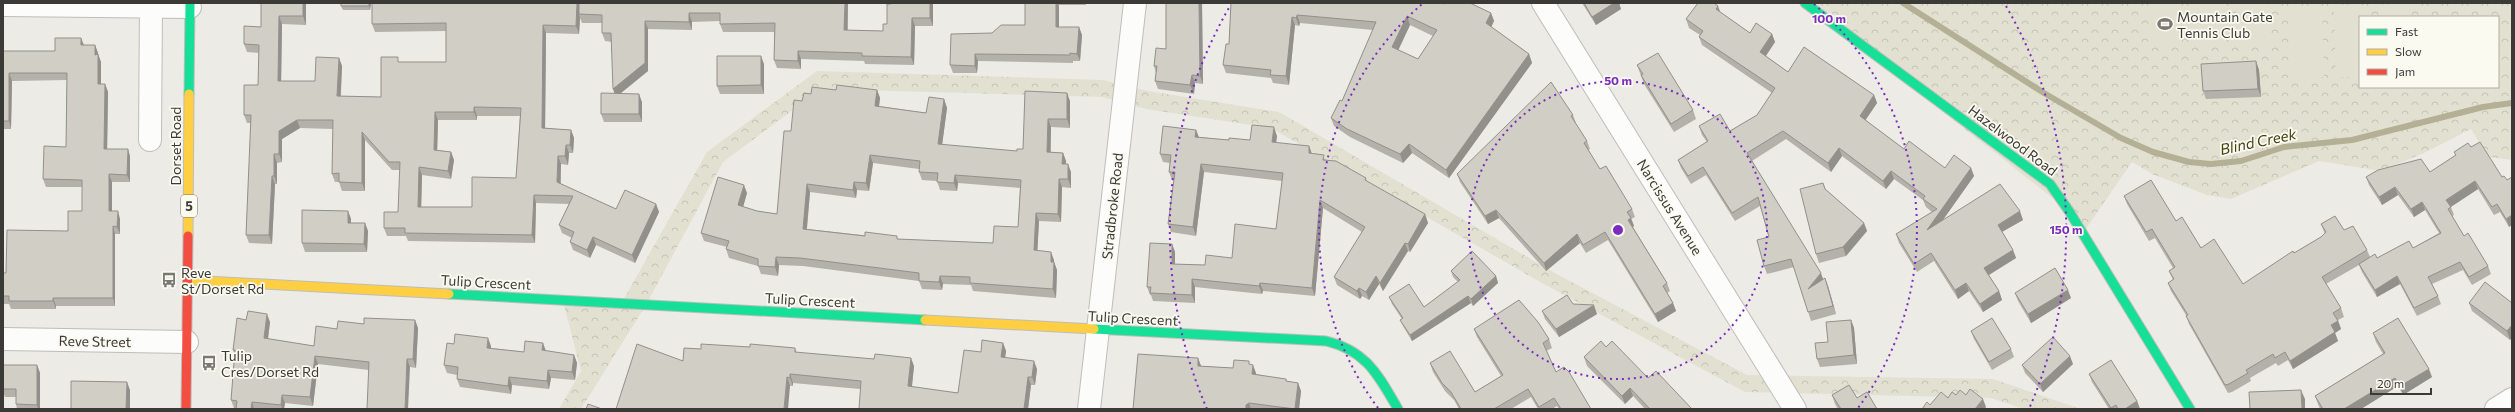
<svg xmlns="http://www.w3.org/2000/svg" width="2515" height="412" viewBox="0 0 2515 412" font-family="Commissioner,sans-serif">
<defs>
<pattern id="forest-crowns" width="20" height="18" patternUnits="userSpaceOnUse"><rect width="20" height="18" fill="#e2e1d1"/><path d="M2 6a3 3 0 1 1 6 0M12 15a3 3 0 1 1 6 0" fill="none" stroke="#c3c2b4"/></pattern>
</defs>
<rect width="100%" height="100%" fill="#ecebe6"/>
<path fill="url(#forest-crowns)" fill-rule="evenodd" d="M 1805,3 L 2512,3 L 2512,160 L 2489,157 L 2471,129 L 2426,152 L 2381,171 L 2319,161 L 2231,199 L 2207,195 L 2152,174 L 2132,162 L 2083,233 L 2069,211 ZM 2360,17 L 2498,17 L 2498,87 L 2360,87 Z
M 817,71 L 1103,80 L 1148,91 L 1279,112 L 1553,272 L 1747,375 L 1993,379 L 2081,409 L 2024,409 L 1991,398 L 1745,392 L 1542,283 L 1271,128 L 1146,109 L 1102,97 L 821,89 L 723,162 L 646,305 L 581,409 L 559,409 L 581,371 L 563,301 L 621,304 L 707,152 Z"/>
<path fill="#e2e1d1" d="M 2148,3 L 2180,3 L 2182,45 L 2149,46 Z
M 2192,3 L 2224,3 L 2226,43 L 2193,45 Z
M 2236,3 L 2268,3 L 2270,42 L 2237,43 Z
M 2411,3 L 2412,17 L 2379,17 L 2378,5 Z
M 2334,5 L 2367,5 L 2367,17 L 2360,17 L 2360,77 L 2336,77 Z
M 2322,6 L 2324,77 L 2291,79 L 2288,7 Z"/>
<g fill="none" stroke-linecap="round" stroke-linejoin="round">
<path stroke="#b4b095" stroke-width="6" d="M 1903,3 L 2044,93 L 2121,138 L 2153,152 L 2189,162 L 2211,164 L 2241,161 L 2284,147 L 2352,140 L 2483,107 L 2512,103"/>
<g stroke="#bebdb9" stroke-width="24">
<path id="street" d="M 1543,3 L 1795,409
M 3,5 L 190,7
M 150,140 L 151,3
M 3,339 L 187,342
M 1089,409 L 1135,3
M 2496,409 L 2512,399"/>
</g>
<g stroke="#bebdb9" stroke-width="11">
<path id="fast" d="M 1805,3 L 2050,184 L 2069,211 L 2190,409
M 189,94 L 190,3
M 449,294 L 925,320
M 1094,329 L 1326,341 C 1367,351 1378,375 1398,409"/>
</g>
<g stroke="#bebdb9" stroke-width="11">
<path id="slow" d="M 188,236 L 189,94
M 188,280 L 449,294
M 925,320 L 1094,329"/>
</g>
<g stroke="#bebdb9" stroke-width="11">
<path id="jam" d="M 186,409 L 188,236"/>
</g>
<use href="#street" stroke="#fcfcfb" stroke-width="22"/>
<use href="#fast" stroke="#16e098" stroke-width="9"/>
<use href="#slow" stroke="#ffcf43" stroke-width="9"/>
<use href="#jam" stroke="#f24e42" stroke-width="9"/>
</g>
<path fill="#b3b1a9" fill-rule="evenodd" d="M 261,3 L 306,3 L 306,25 L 282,24 L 281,81 L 315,81 L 339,58 L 342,66 L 341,96 L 381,97 L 400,62 L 446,62 L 446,31 L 375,32 L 372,24 L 372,3 L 579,3 L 579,4 L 848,3 L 848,30 L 883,31 L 887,24 L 933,3 L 933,26 L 915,26 L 914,65 L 865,64 L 864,61 L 801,59 L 801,69 L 777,68 L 774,60 L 774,32 L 723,32 L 720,24 L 720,21 L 692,22 L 692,30 L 648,29 L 648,71 L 621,93 L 642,102 L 642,122 L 604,122 L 601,114 L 614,93 L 612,42 L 605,41 L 602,33 L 602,23 L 582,23 L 580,18 L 579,34 L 546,33 L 545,128 L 571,130 L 574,138 L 573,153 L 569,153 L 568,165 L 561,164 L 561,184 L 616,209 L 656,204 L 659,212 L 635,263 L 596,245 L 590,258 L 573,250 L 570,242 L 572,238 L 562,233 L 559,225 L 569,204 L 536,203 L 535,243 L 408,241 L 406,236 L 387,236 L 384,228 L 398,212 L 400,170 L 392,170 L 365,140 L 365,191 L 342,191 L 339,182 L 335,182 L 332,174 L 333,129 L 300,128 L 282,139 L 282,162 L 277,163 L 277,184 L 275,184 L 272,244 L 249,243 L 246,235 L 251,123 L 247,123 L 244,115 L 258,85 L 259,53 L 247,52 L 244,44 L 261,27 ZM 477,116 L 520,116 L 516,178 L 472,207 L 421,207 L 422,175 L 451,179 L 454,160 L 451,152 L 437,150 L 438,120 L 477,120 Z
M 371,3 L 370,10 L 343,10 L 341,6 Z
M 1025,3 L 1086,3 L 1086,5 L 1059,5 L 1059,27 L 1079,27 L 1082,35 L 1080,61 L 1073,61 L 1073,63 L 978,61 L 977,73 L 953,73 L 950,65 L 1025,25 Z
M 1202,3 L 1203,84 L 1195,83 L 1194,94 L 1158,89 L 1155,81 L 1156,73 L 1154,66 Z
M 1231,3 L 1445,4 L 1491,13 L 1494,21 L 1491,27 L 1529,54 L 1532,63 L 1449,178 L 1412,153 L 1403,163 L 1350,137 L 1334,126 L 1331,118 L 1342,101 L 1373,30 L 1300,23 L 1299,26 L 1295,25 L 1289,85 L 1273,83 L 1271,78 L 1226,73 L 1223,65 L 1229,44 ZM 1410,25 L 1433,36 L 1418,59 L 1398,50 Z
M 1582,3 L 1619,3 L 1621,9 L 1596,25 Z
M 1720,12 L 1750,33 L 1772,34 L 1775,42 L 1766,56 L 1788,72 L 1874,95 L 1877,103 L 1865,120 L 1904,149 L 1945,168 L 1971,168 L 1974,176 L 1943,220 L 2023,220 L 2002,232 L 2013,250 L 2016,258 L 1989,275 L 1999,291 L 2002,300 L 1983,312 L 1969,291 L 1958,299 L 1934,261 L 1917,272 L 1899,243 L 1896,234 L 1932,212 L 1926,207 L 1923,200 L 1894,179 L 1886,189 L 1842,156 L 1831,172 L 1786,139 L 1752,161 L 1823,279 L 1828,286 L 1836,314 L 1811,321 L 1794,267 L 1767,274 L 1764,266 L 1769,237 L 1760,206 L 1735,221 L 1706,175 L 1691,184 L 1681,168 L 1678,160 L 1707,142 L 1702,135 L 1699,126 L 1730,131 L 1757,115 L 1772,93 L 1702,45 L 1699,37 L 1700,35 L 1689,28 L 1686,19 Z
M 81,38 L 84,45 L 95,45 L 98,53 L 98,54 L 101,62 L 101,84 L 105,84 L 108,92 L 107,149 L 130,156 L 130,182 L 112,182 L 112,211 L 120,219 L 120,234 L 115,234 L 115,306 L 56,306 L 56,309 L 11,309 L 9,304 L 3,304 L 3,273 L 6,273 L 68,231 L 82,211 L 82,187 L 46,187 L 43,179 L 66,147 L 67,80 L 12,81 L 11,129 L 3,129 L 3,51 L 55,51 Z
M 2256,61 L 2259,70 L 2261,97 L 2206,99 L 2203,91 Z
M 764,64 L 764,94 L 720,94 L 717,86 Z
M 1637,65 L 1693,110 L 1696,119 L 1674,132 L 1644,84 Z
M 836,90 L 877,90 L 880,98 L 879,106 L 926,113 L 944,99 L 947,108 L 942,145 L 1017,151 L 1023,149 L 1025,91 L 1070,101 L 1070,128 L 1051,127 L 1051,152 L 1063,153 L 1066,161 L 1066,164 L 1071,172 L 1071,188 L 1062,187 L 1061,222 L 1039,221 L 1037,251 L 1054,260 L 1054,262 L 1057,270 L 1056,298 L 973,291 L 971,285 L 943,284 L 942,290 L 922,289 L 919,281 L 803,266 L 779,265 L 778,276 L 761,274 L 758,266 L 729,258 L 726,249 L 727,247 L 704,241 L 701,233 L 747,193 L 743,207 L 757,211 L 777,214 L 791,131 L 802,101 L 811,94 ZM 873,163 L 919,169 L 919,172 L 922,180 L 937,181 L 940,190 L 957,191 L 958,183 L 1020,188 L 1018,227 L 993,243 L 898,239 L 807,229 L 810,192 L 856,198 L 857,190 L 869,191 Z
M 1573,115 L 1576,123 L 1575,123 L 1587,141 L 1590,149 L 1588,150 L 1600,169 L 1632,209 L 1635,217 L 1631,219 L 1634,226 L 1633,227 L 1667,283 L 1670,291 L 1667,293 L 1673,303 L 1676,311 L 1658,322 L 1608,240 L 1586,253 L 1580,243 L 1546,271 L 1499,218 L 1488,224 L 1460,182 L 1457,174 Z
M 1196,130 L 1199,137 L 1229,140 L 1250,140 L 1277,136 L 1276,143 L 1309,146 L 1312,153 L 1366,178 L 1367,182 L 1425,214 L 1428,223 L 1410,252 L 1408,251 L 1383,291 L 1379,284 L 1369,300 L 1362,296 L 1360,299 L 1337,285 L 1334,277 L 1362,232 L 1323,208 L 1315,296 L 1263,291 L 1262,294 L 1195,287 L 1195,303 L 1153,301 L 1151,295 L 1150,295 L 1147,287 L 1172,244 L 1175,252 L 1175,264 L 1205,265 L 1232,258 L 1276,229 L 1282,181 L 1204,172 L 1196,236 L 1171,232 L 1168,224 L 1174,180 L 1172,180 L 1169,172 L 1170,163 L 1163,162 L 1160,154 Z
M 2480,142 L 2509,227 L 2500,212 L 2494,215 L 2478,189 L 2451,207 L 2454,215 L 2452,216 L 2464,236 L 2488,266 L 2491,274 L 2472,285 L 2463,270 L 2432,284 L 2438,296 L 2441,304 L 2417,316 L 2400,284 L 2377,297 L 2362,272 L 2359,265 L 2326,284 L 2341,308 L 2344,317 L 2338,320 L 2341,329 L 2335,333 L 2338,341 L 2293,369 L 2288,360 L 2278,366 L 2276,363 L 2250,378 L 2251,381 L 2232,392 L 2228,393 L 2189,324 L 2186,315 L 2171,291 L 2168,283 L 2173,280 L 2169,271 L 2173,268 L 2155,238 L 2149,241 L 2127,204 L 2124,196 L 2176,221 L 2201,248 L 2243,284 L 2321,237 L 2325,234 L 2321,224 L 2344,230 L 2367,250 L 2370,257 L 2377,258 L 2413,248 L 2439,233 L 2425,210 L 2414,217 L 2398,195 L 2382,205 L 2369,185 L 2366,177 L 2430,172 L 2456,155 L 2454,152 L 2471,147 Z
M 1823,183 L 1826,190 L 1864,223 L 1867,231 L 1846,256 L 1819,263 L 1816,254 Z
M 348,211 L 351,219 L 351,223 L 365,223 L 368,231 L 367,252 L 305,252 L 302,243 Z
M 1451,271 L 1496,276 L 1498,283 L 1473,306 L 1471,303 L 1412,341 L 1403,326 L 1400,320 L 1402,319 L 1392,304 L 1389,297 L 1424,307 L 1458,282 L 1453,277 Z
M 2015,293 L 2071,298 L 2031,323 L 2018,301 Z
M 2469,303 L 2512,303 L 2512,337 L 2510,340 L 2472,311 Z
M 1573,304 L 1597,314 L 1559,337 L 1545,319 L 1542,311 Z
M 246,320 L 270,322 L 268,339 L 314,346 L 337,329 L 364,324 L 415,320 L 418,328 L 416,368 L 410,367 L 369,370 L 318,364 L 313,406 L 285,403 L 284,409 L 236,409 L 236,408 L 234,408 L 231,400 L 235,355 L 233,350 Z
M 1851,320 L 1854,328 L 1857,364 L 1820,367 L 1817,359 L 1828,342 Z
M 1474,329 L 1549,339 L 1552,348 L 1546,351 L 1556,372 L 1591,409 L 1559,409 L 1557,406 L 1552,409 L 1538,409 L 1531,397 L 1511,409 L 1459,409 L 1454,400 L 1445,391 L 1433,372 L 1430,363 L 1475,392 L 1501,376 L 1477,337 Z
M 1971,331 L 2011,349 L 2014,357 L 1992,370 L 1974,339 Z
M 2373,333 L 2432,377 L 2403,395 L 2398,386 L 2361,409 L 2320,409 L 2318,404 L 2315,396 L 2383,354 L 2376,342 Z
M 1003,343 L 1006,351 L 1005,358 L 1037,369 L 1035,385 L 1031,385 L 1028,409 L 860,389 L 793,383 L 793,386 L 790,386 L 683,361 L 750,347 L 795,348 L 797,353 L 914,366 L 912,387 L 958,393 L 981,352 Z
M 454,344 L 491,346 L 491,348 L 524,352 L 546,351 L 574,355 L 577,363 L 575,380 L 551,378 L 549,389 L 512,385 L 511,394 L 460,387 L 457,379 L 457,375 L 447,373 L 444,365 Z
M 1606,347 L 1648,378 L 1692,409 L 1645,409 L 1633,396 L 1625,404 L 1587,366 L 1584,357 Z
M 1198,358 L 1201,366 L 1233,368 L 1250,364 L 1256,373 L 1256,374 L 1287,381 L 1298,383 L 1301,391 L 1299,409 L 1133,409 Z
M 2073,364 L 2043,392 L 2025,373 L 2022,365 Z
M 3,365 L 37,365 L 40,373 L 40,409 L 17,409 L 16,404 L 16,397 L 5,397 L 3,392 Z
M 2089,374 L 2137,401 L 2140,409 L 2109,409 L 2092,382 Z
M 1832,395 L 1857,398 L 1877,409 L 1838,409 L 1835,404 Z"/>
<path fill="#92908a" d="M 303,3 L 306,3 L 306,25 L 303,16 Z
M 369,3 L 371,3 L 370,10 L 369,6 Z
M 577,3 L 579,3 L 580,8 L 579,14 L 580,18 L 579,34 L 576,26 Z
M 845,3 L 848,3 L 847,38 L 844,30 Z
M 930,3 L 933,3 L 933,26 L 930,18 Z
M 1056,3 L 1058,3 L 1059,7 L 1059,35 L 1056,27 Z
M 1199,3 L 1202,3 L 1203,84 L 1200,76 Z
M 1614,3 L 1619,3 L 1621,9 L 1596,25 L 1592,17 Z
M 1718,6 L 1721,14 L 1716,9 Z
M 689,13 L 692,22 L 692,30 L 689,22 Z
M 1491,13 L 1494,21 L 1489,32 L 1486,23 Z
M 1297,15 L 1300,23 L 1299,26 L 1296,18 Z
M 279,16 L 282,24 L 281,89 L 278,81 Z
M 1407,16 L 1410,25 L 1396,55 L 1392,47 Z
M 1292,17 L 1295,25 L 1289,85 L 1286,76 Z
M 912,18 L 915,26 L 914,65 L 911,57 Z
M 645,21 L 648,29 L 648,71 L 616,97 L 613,89 Z
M 543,25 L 546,33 L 545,136 L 542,128 Z
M 1079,27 L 1082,35 L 1080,61 L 1077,54 Z
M 1772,34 L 1775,42 L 1763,60 L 1760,52 Z
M 81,38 L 84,46 L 81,45 Z
M 95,45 L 98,53 L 98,62 L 95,55 Z
M 798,51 L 801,59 L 801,69 L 798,61 Z
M 98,54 L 101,62 L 101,91 L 98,84 Z
M 975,54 L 978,61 L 977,73 L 975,66 Z
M 1529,54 L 1532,63 L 1449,178 L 1446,170 Z
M 761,56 L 764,64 L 764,94 L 761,85 Z
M 339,58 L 342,66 L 340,105 L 337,96 Z
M 2256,61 L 2259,70 L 2261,97 L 2258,89 Z
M 9,73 L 12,81 L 11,129 L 9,121 Z
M 1192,75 L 1195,83 L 1194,94 L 1190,85 Z
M 105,84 L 108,92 L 107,156 L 104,149 Z
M 877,90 L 880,98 L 878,114 L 875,106 Z
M 1067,93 L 1070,101 L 1070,128 L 1067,119 Z
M 639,94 L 642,102 L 642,122 L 639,114 Z
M 1874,95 L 1877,103 L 1863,124 L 1860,116 Z
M 944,99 L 947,108 L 941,153 L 938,144 Z
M 474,107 L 477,116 L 477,120 L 474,112 Z
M 435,112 L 438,120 L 437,158 L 434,150 Z
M 1048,119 L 1051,127 L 1050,160 L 1047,152 Z
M 297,120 L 300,128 L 282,139 L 282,162 L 279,154 L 279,131 Z
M 1274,127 L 1277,136 L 1275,150 L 1272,142 Z
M 571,130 L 574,138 L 573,153 L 570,145 Z
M 1196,130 L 1199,138 L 1195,137 Z
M 362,132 L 365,140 L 365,191 L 362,183 Z
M 1409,144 L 1412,153 L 1403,163 L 1400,154 Z
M 566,145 L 569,153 L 568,165 L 565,156 Z
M 1309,146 L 1312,155 L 1309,153 Z
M 1839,148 L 1842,156 L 1831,172 L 1828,163 Z
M 128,149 L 130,156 L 130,182 L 127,175 Z
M 451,152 L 454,160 L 451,179 L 448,171 Z
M 1063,153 L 1066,161 L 1065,172 L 1062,164 Z
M 274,154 L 277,163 L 277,184 L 274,176 Z
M 870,155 L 873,163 L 869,191 L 866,183 Z
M 558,156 L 561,164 L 560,190 L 557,182 Z
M 1068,164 L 1071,172 L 1071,188 L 1068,179 Z
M 1201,164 L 1204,172 L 1196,236 L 1193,227 Z
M 419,167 L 422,175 L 421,215 L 418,207 Z
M 1971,168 L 1974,176 L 1930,238 L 1927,230 Z
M 1891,171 L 1894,179 L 1886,189 L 1883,181 Z
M 109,174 L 112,182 L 112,219 L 109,211 Z
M 955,175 L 958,183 L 957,191 L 954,183 Z
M 272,176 L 275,184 L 272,244 L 269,235 Z
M 1059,179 L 1062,187 L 1061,222 L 1058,214 Z
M 2475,181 L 2478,189 L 2449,208 L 2446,200 Z
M 854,182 L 857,190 L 856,198 L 853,190 Z
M 807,184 L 810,192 L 806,237 L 803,229 Z
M 744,185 L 747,193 L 741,214 L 738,205 Z
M 2395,187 L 2398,195 L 2382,205 L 2379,197 Z
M 534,195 L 536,203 L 535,243 L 532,235 Z
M 1320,200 L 1323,208 L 1315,296 L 1312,288 Z
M 2422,202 L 2425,210 L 2414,217 L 2411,209 Z
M 656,204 L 659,212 L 635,263 L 632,255 Z
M 1496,210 L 1499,218 L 1488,224 L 1485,216 Z
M 118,211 L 120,219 L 120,234 L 117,227 Z
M 348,211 L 351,219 L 351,231 L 348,223 Z
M 2020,211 L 2023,220 L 2000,233 L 1998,225 Z
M 1036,213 L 1039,221 L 1037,259 L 1034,250 Z
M 1425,214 L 1428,223 L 1410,252 L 1408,244 Z
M 2512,215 L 2512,225 L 2509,227 L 2506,219 Z
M 1631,218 L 1634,226 L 1631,228 L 1628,220 Z
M 365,223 L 368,231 L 367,252 L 364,244 Z
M 1864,223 L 1867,231 L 1846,256 L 1843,247 Z
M 113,226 L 115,234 L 115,306 L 113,298 Z
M 1577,234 L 1580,243 L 1546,271 L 1544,263 Z
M 593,237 L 596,245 L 590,258 L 587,250 Z
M 1405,243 L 1408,251 L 1383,291 L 1380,283 Z
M 1172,244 L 1175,252 L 1175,272 L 1172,264 Z
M 2013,250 L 2016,258 L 1987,276 L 1984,268 Z
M 1051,252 L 1054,260 L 1054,270 L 1051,262 Z
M 776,257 L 779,265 L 778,276 L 775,267 Z
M 1054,262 L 1057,270 L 1056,298 L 1053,289 Z
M 1821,273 L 1824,282 L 1808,289 Z
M 940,276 L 943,284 L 942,290 L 939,282 Z
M 1376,276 L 1379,284 L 1369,300 L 1366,292 Z
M 1496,276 L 1498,283 L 1473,306 L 1471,299 Z
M 2397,276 L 2400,284 L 2377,297 L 2375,290 Z
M 1825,278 L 1828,286 L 1836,314 L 1833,306 Z
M 1192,279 L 1195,287 L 1195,303 L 1192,295 Z
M 1260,283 L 1263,291 L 1262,294 L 1259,286 Z
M 1966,283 L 1969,291 L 1958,299 L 1955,290 Z
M 1359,288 L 1362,296 L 1360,299 L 1357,291 Z
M 2068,290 L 2071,298 L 2031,323 L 2028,314 Z
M 1999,291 L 2002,300 L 1983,312 L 1980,304 Z
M 1468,296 L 1471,303 L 1412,341 L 1410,335 Z
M 53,298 L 56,306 L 56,309 L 53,301 Z
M 1673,303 L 1676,311 L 1658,322 L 1655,314 Z
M 1594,305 L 1597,314 L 1559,337 L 1556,329 Z
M 267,314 L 270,322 L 267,346 L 264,338 Z
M 415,320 L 418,328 L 416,368 L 413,359 Z
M 1851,320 L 1854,328 L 1857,364 L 1854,355 Z
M 2338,321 L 2341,329 L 2335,333 L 2338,341 L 2293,369 L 2290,361 L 2331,325 Z
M 2512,325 L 2512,337 L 2510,340 L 2507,331 Z
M 488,338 L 491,346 L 490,356 L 487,348 Z
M 543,343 L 546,351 L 542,350 Z
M 1003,343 L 1006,351 L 1004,365 L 1001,357 Z
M 574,355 L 577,363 L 575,380 L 572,372 Z
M 315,356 L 318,364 L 313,406 L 310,397 Z
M 2070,356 L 2073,364 L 2043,392 L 2040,384 Z
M 911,358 L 914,366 L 911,394 L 908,386 Z
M 1198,358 L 1201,366 L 1198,366 Z
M 407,359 L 410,367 L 408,409 L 405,409 Z
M 1034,361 L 1037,369 L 1035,385 L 1032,377 Z
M 37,365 L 40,373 L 40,409 L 38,409 L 37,405 Z
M 1253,365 L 1256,373 L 1255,382 L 1252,374 Z
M 2429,369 L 2432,377 L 2403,395 L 2400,386 Z
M 548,370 L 551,378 L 549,389 L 547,381 Z
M 790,374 L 793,383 L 793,386 L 790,378 Z
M 509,377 L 512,385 L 511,394 L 508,386 Z
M 787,377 L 790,386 L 788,409 L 784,409 Z
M 1028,377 L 1031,385 L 1028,409 L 1024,409 Z
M 2395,378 L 2398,386 L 2361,409 L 2344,409 Z
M 127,382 L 130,390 L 130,409 L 126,409 Z
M 1298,383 L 1301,391 L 1299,409 L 1295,409 Z
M 1630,388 L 1633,396 L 1625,404 L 1622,396 Z
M 2301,390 L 2305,399 L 2305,409 L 2302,409 Z
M 282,395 L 285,403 L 284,409 L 282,409 L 281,405 Z
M 1983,399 L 1986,407 L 1985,409 L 1975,409 Z
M 2137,401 L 2140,409 L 2125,409 Z
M 252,402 L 254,409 L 251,409 Z
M 1249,403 L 1251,409 L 1246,409 L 1246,405 Z"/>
<path fill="#d0cec5" stroke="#92908a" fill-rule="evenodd" d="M 261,3 L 303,3 L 303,16 L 279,16 L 278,81 L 315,81 L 316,57 L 339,58 L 337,96 L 381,97 L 381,57 L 398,57 L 398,62 L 446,62 L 446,23 L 372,24 L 372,3 L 577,3 L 576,26 L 543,25 L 542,128 L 571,130 L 570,145 L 566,145 L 565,156 L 558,156 L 557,182 L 616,209 L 625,190 L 656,204 L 632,255 L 593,237 L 587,250 L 570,242 L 574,232 L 559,225 L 573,196 L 534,195 L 532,235 L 405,233 L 405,228 L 384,228 L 384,212 L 398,212 L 400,162 L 389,162 L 362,132 L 362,183 L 339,182 L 339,173 L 332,174 L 333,120 L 297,120 L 279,131 L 279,154 L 274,154 L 274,176 L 272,176 L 269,235 L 246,235 L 251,115 L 244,115 L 244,85 L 258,85 L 259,45 L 244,44 L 244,26 L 261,27 ZM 474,107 L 521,108 L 516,178 L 472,177 L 472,207 L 418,207 L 419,167 L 448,171 L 451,152 L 434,150 L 435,112 L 474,112 Z
M 341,3 L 369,3 L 369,6 L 341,6 Z
M 579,3 L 845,3 L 844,30 L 883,31 L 883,24 L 887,24 L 887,4 L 891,4 L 891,3 L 930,3 L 930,18 L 912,18 L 911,57 L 862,56 L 862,53 L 798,51 L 798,61 L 774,60 L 775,23 L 720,24 L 720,13 L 689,13 L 689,22 L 645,21 L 645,63 L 613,89 L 611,33 L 602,33 L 602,15 L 579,14 Z
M 1025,3 L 1056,3 L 1056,27 L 1079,27 L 1077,54 L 1070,53 L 1070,55 L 975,54 L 975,66 L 950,65 L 951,34 L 992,33 L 1001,25 L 1025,25 Z
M 1166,3 L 1199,3 L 1200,76 L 1192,75 L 1190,85 L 1155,81 L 1157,66 L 1154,66 L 1156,48 L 1166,49 Z
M 1231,3 L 1442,3 L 1445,4 L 1445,3 L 1470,3 L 1491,13 L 1486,23 L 1529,54 L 1446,170 L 1409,144 L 1400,154 L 1347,129 L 1331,118 L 1340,100 L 1342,101 L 1376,22 L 1297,15 L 1296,18 L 1292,17 L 1286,76 L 1270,75 L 1271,70 L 1223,65 L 1226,44 L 1229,44 ZM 1407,16 L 1437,30 L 1418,59 L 1392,47 Z
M 1584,3 L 1614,3 L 1592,17 Z
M 1698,3 L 1714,3 L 1718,6 L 1716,9 L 1750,33 L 1756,23 L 1772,34 L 1760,52 L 1788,72 L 1804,47 L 1874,95 L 1860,116 L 1904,149 L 1909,141 L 1945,168 L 1954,155 L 1971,168 L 1927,230 L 2000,184 L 2020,211 L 1998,225 L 2013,250 L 1984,268 L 1999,291 L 1980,304 L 1966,283 L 1955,290 L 1931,253 L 1914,264 L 1896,234 L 1937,209 L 1923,199 L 1925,196 L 1891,171 L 1883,181 L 1839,148 L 1828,163 L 1783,131 L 1747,153 L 1821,273 L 1808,289 L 1825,278 L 1833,306 L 1808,312 L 1791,259 L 1764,266 L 1757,240 L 1769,237 L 1758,197 L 1732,213 L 1703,167 L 1688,176 L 1678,160 L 1708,141 L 1699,126 L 1720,114 L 1730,131 L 1757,115 L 1775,88 L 1699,37 L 1703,31 L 1686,19 Z
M 55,38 L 81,38 L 81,45 L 95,45 L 95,55 L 98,54 L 98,84 L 105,84 L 104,149 L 128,149 L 127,175 L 109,174 L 109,211 L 118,211 L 117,227 L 113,226 L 113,298 L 53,298 L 53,301 L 9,301 L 9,296 L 3,296 L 3,273 L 6,273 L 7,230 L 68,231 L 68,211 L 82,211 L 82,180 L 43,179 L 44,146 L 66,147 L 67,73 L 9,73 L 9,121 L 3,121 L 3,51 L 55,51 Z
M 1658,53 L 1693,110 L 1671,124 L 1641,75 L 1643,74 L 1637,65 Z
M 717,56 L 761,56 L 761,85 L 717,86 Z
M 2256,61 L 2258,89 L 2203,91 L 2201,64 Z
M 1551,82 L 1573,115 L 1571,116 L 1587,141 L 1584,143 L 1600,169 L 1606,166 L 1632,209 L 1627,212 L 1631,218 L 1628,220 L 1667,283 L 1663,286 L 1673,303 L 1655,314 L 1605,232 L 1583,245 L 1577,234 L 1544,263 L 1496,210 L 1485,216 L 1457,174 Z
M 837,85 L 877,90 L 875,106 L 926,113 L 929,97 L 944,99 L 938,144 L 1017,151 L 1017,149 L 1023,149 L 1025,91 L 1067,93 L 1067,119 L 1048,119 L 1047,152 L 1063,153 L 1062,164 L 1068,164 L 1068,179 L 1059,179 L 1058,214 L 1036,213 L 1034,250 L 1051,252 L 1051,262 L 1054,262 L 1053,289 L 970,283 L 970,277 L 940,276 L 939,282 L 919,281 L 919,273 L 800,258 L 776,257 L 775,267 L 758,266 L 758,259 L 726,249 L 729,241 L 701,233 L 718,177 L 744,185 L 738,205 L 757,211 L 777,214 L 784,131 L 791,131 L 794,100 L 802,101 L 804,93 L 811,94 L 812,87 L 836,90 ZM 870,155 L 920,161 L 919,172 L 938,173 L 937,182 L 954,183 L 955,175 L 1021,180 L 1018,227 L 994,226 L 993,243 L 897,239 L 897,236 L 865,232 L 865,236 L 803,229 L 807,184 L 853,190 L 854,182 L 866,183 Z
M 601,93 L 639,94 L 639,114 L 601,114 Z
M 1252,125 L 1274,127 L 1272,142 L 1309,146 L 1309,153 L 1324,155 L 1323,160 L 1336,161 L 1366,178 L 1365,180 L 1425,214 L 1408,244 L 1405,243 L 1380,283 L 1376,276 L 1366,292 L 1359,288 L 1357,291 L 1334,277 L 1365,227 L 1320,200 L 1312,288 L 1260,283 L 1259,286 L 1192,279 L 1192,295 L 1150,293 L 1151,287 L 1147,287 L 1150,243 L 1172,244 L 1172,264 L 1205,265 L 1206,255 L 1232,258 L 1235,224 L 1276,229 L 1283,173 L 1201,164 L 1193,227 L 1168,224 L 1175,172 L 1169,172 L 1171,155 L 1160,154 L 1163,126 L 1196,130 L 1195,137 L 1229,140 L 1229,138 L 1250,140 Z
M 2480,142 L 2502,177 L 2504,176 L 2507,180 L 2512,177 L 2512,215 L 2506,219 L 2497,204 L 2492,207 L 2475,181 L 2446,200 L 2451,207 L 2448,209 L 2464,236 L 2468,233 L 2488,266 L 2469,277 L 2460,262 L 2428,277 L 2438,296 L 2414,308 L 2397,276 L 2375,290 L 2359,264 L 2375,254 L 2377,258 L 2409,241 L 2413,248 L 2441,233 L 2422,202 L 2411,209 L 2395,187 L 2379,197 L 2366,177 L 2378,170 L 2421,159 L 2430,172 L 2456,155 L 2454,152 L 2468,143 L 2471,147 Z
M 2151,180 L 2176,221 L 2182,217 L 2201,248 L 2214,239 L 2243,284 L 2293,251 L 2294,253 L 2321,237 L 2326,232 L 2321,224 L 2335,216 L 2344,230 L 2353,226 L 2367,250 L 2322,277 L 2341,308 L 2333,313 L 2338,321 L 2331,325 L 2335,332 L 2290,361 L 2285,352 L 2275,358 L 2273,354 L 2246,370 L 2248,373 L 2229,384 L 2225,385 L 2186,316 L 2188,315 L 2168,283 L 2174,279 L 2169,271 L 2175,267 L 2152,229 L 2146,232 L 2124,196 Z
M 1823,183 L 1825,189 L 1864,223 L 1843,247 L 1816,254 L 1800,189 Z
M 302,210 L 348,211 L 348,223 L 365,223 L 364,244 L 302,243 Z
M 1472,251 L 1496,276 L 1471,299 L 1468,296 L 1410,335 L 1400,320 L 1403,318 L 1389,297 L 1409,284 L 1424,307 L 1460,280 L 1451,271 Z
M 2055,268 L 2068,290 L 2028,314 L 2015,293 Z
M 2485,282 L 2512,303 L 2512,325 L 2507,331 L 2469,303 Z
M 1567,295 L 1573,304 L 1594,305 L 1556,329 L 1542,311 Z
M 1519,300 L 1538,322 L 1549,339 L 1543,343 L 1556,372 L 1564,367 L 1569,372 L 1591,409 L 1561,409 L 1554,398 L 1539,407 L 1528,389 L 1494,409 L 1461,409 L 1451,392 L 1442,383 L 1430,363 L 1450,351 L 1475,392 L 1503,375 L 1474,329 Z
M 248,311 L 267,314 L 264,338 L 314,346 L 316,326 L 337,329 L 338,321 L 364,324 L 364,318 L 415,320 L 413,359 L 407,359 L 405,409 L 367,409 L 369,362 L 315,356 L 310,397 L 282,395 L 281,405 L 252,402 L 251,409 L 236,409 L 237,401 L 231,400 L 235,350 L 233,350 L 237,318 L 246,320 Z
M 1992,318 L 2011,349 L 1989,362 L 1971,331 Z
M 2398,318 L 2429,369 L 2400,386 L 2395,378 L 2344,409 L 2323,409 L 2315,396 L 2385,353 L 2373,333 Z
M 1851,320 L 1854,355 L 1817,359 L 1815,343 L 1828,342 L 1826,322 Z
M 455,334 L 488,338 L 487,348 L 524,352 L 525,341 L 543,343 L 542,350 L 574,355 L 572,372 L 548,370 L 547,381 L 509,377 L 508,386 L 457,379 L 458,367 L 444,365 L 447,343 L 454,344 Z
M 2053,337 L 2070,356 L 2040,384 L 2022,365 Z
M 982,340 L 1003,343 L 1001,357 L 1034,361 L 1032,377 L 1028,377 L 1024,409 L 859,409 L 861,381 L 790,374 L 790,378 L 787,377 L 784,409 L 616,409 L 637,344 L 683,361 L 684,348 L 701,349 L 701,344 L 750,347 L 750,344 L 795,348 L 795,352 L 874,359 L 875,354 L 911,358 L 908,386 L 958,393 L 964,350 L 981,352 Z
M 1601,341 L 1606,347 L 1612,341 L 1648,378 L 1656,371 L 1692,409 L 1650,409 L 1630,388 L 1622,396 L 1584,357 Z
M 1138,354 L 1198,358 L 1198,366 L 1233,368 L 1234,360 L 1249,361 L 1249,364 L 1253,365 L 1252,374 L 1286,379 L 1286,381 L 1298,383 L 1295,409 L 1249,403 L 1246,405 L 1246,409 L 1133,409 Z
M 2111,360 L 2137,401 L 2125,409 L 2118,409 L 2116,405 L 2111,408 L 2089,374 Z
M 3,365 L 37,365 L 37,405 L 16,404 L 16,389 L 3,389 Z
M 71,381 L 127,382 L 126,409 L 71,409 Z
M 1849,385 L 1857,398 L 1867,392 L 1877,409 L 1841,409 L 1832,395 Z
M 1970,389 L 1983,399 L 1975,409 L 1922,409 L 1927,402 L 1930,405 L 1941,392 L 1948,398 L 1952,392 L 1956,395 L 1960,390 L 1966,395 Z
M 2301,390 L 2302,409 L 2250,409 L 2249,392 Z
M 588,404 L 602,409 L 586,409 Z"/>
<g fill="none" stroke="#7b2cbf" stroke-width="2" stroke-dasharray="2 4">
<circle cx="1618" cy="230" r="149"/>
<path d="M1378 408A299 299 0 0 1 1422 4M1814 4A299 299 0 0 1 1858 408"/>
<path d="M1207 409A448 448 0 0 1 1230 6M2006 6A448 448 0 0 1 2029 409"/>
</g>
<defs>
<g id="stadium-bare" transform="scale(1.2)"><path d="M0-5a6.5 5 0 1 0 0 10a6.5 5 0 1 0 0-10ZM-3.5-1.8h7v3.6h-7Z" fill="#797874" stroke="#fbfaf1" stroke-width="2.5" paint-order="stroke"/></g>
<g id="bus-bare" transform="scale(1.2)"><path d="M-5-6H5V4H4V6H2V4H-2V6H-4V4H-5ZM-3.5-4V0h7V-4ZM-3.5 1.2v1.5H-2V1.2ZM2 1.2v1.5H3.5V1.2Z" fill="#797874" stroke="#fbfaf1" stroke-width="2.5" paint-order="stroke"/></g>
</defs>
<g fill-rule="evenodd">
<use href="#stadium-bare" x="2165" y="24"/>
<use href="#bus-bare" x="169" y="280"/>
<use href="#bus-bare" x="209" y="363"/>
</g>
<g text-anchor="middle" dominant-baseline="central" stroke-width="3.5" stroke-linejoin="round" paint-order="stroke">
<rect fill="#fbfaf1" stroke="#75746f" stroke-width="1" x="181" y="195" width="16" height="22" rx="3"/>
<g font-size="13" font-weight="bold" fill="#3b3a37">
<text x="189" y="206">5</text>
</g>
<g font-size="14" fill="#3b3a37" stroke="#fbfaf1" text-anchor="start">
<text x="2177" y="16">Mountain Gate<tspan x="2177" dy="16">Tennis Club</tspan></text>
<text x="181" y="272">Reve<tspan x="181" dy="16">St/Dorset Rd</tspan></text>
<text x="221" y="355">Tulip<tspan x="221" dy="16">Cres/Dorset Rd</tspan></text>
</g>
<g font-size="14" fill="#3b3a37" stroke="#fbfaf1">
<text transform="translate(2013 140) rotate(37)">Hazelwood Road</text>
<text transform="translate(175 146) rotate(-90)">Dorset Road</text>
<text transform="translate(1112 206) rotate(-84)">Stradbroke Road</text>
<text transform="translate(1670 207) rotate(58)">Narcissus Avenue</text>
<text transform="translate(486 282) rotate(3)">Tulip Crescent</text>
<text transform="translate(810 300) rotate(3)">Tulip Crescent</text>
<text transform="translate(1133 318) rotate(3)">Tulip Crescent</text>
<text transform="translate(95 341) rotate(1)">Reve Street</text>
</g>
<g font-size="15" font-style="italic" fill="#474112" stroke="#fbfaf1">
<text transform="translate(2258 141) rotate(-12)">Blind Creek</text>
</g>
</g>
<circle cx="1618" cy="230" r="6" fill="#7b2cbf" stroke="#fbfaf1" stroke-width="2"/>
<g font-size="12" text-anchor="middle" font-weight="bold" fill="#7b2cbf" stroke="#fbfaf1" stroke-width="3.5" stroke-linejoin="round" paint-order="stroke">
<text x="1829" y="23">100 m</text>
<text x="1618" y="85">50 m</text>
<text x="2066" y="234">150 m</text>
</g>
<rect width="2515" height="412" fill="none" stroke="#3b3a37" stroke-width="8"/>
<rect x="2359" y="16" width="140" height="72" fill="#fbfaf1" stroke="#aeada7"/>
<rect x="2367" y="29" width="20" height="6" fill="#16e098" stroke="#aeada7"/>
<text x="2395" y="36" font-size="12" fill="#3b3a37">Fast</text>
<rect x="2367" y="49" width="20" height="6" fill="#ffcf43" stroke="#aeada7"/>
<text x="2395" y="56" font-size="12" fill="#3b3a37">Slow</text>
<rect x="2367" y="69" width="20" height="6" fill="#f24e42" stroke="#aeada7"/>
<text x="2395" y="76" font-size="12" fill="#3b3a37">Jam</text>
<path d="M2371 388v6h60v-6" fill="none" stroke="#3b3a37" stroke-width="2"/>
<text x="2377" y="388" font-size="12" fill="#3b3a37" stroke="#fbfaf1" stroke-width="3" paint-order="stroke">20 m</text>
</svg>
